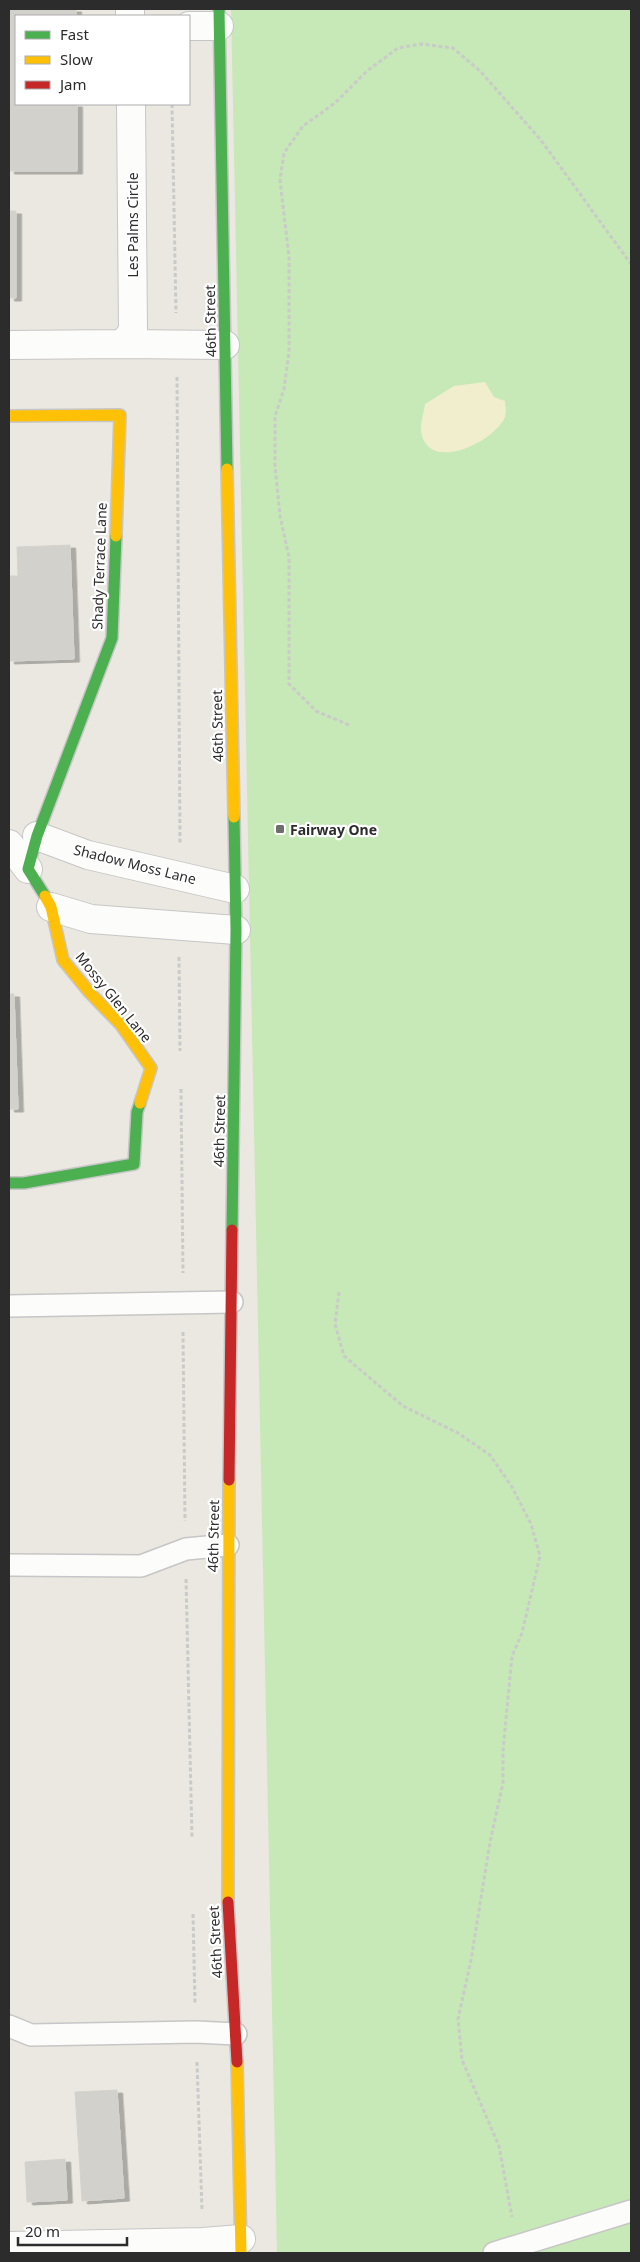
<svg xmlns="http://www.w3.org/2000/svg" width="640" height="2262" viewBox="0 0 640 2262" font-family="'Noto Sans',sans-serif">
<defs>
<filter id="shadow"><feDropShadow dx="5.5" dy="3" stdDeviation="0" flood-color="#0004"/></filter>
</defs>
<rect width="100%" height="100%" fill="#eae8e1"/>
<path fill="#c6e9b7" d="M 231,9 L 631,9 L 631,2253 L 277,2253 Z"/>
<path fill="#f1eecd" d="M 485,382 L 494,397 L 505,401 C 505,406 507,412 505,417 C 494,443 427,474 421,431 C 420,423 424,412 425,404 L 454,386 Z"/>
<path fill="#d3d1cc" stroke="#d5d3cd" filter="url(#shadow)" d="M 9,9 L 76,9 L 76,16 L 16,16 L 16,104 L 77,104 L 77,171 L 9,171 Z
M 9,211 L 16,211 L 16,298 L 9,298 Z
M 70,545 L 74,659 L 9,661 L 9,576 L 18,576 L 17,547 Z
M 9,994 L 14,994 L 18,1109 L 9,1109 Z
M 117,2090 L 124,2198 L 82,2201 L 75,2092 Z
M 65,2159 L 67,2200 L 27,2202 L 25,2162 Z"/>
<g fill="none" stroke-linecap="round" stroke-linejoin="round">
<g stroke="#c7c6c6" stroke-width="24">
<path id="lane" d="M 9,1306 L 232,1302
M 9,1565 L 141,1566 L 186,1549 L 228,1545
M 9,2026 L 31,2035 L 196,2032 L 236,2034
M 494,2253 L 631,2211"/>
</g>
<g stroke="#c7c6c6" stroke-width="30">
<path id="street" d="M 130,9 L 130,16
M 189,26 L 219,26
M 123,344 L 225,345
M 9,345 L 123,344 L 133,331 L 131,104
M 37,836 L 88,855 L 235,889
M 9,844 L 28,869
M 51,907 L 91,919 L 236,930
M 9,2246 L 203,2242 L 241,2239"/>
</g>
<g stroke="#c7c6c6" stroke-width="14">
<path id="fast" d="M 219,9 L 227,469
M 45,896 L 28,869 L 37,836 L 112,638 L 116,536
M 9,1183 L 24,1183 L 134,1164 L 137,1112 L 140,1103
M 232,1230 L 236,930 L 234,817"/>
</g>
<g stroke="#c7c6c6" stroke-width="14">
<path id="slow" d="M 9,416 L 120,415 L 116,536
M 227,469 L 234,817
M 45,896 L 51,907 L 63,960 L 90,993 L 121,1025 L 151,1068 L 140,1103
M 228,1902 L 229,1480
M 237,2062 L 241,2253"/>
</g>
<g stroke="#c7c6c6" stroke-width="14">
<path id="jam" d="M 229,1480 L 232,1230
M 228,1902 L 237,2062"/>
</g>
<path stroke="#cacac9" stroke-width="3" stroke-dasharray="4 2.5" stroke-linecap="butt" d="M 172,104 L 176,313
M 177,377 L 180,843
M 349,725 L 316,711 L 289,684 L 289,557 L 280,516 L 275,466 L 275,416 L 284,389 L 289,352 L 289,257 L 280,180 L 284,153 L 303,126 L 335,103 L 367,71 L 398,48 L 421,44 L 453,48 L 480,71 L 540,139 L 631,264
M 179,957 L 180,1051
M 181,1089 L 183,1273
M 339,1292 L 335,1324 L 344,1356 L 403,1406 L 458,1433 L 490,1455 L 512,1487 L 531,1524 L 540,1556 L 522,1633 L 512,1656 L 503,1751 L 503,1783 L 490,1842 L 471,1960 L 458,2019 L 462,2060 L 499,2146 L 512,2217
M 183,1332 L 185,1521
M 186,1579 L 192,1838
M 193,1914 L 195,2003
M 197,2062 L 202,2210"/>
<use href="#lane" stroke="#fcfcfa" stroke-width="21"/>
<use href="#street" stroke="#fcfcfa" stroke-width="28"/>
<use href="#fast" stroke="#4caf50" stroke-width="11"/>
<use href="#slow" stroke="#ffc107" stroke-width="11"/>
<use href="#jam" stroke="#c62828" stroke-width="11"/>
</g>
<rect fill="#6e6e6b" stroke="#fff" stroke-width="2" x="275" y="824" width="10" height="10" rx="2.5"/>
<g text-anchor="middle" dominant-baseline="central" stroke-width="4.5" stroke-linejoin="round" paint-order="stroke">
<g font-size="14" fill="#2c2c2c" stroke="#fff">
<text transform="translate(132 225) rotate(-90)">Les Palms Circle</text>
<text transform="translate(210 321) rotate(-91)">46th Street</text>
<text transform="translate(99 566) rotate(-88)">Shady Terrace Lane</text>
<text transform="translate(217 726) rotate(-91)">46th Street</text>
<text transform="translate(135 864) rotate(14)">Shadow Moss Lane</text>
<text transform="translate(114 997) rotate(51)">Mossy Glen Lane</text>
<text transform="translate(219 1131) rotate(-89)">46th Street</text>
<text transform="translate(213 1536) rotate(-89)">46th Street</text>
<text transform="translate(215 1942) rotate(-93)">46th Street</text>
</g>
<g font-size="14" font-weight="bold" fill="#2c2c2c" stroke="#fff" text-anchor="start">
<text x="290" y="829">Fairway One</text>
</g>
</g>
<rect width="640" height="2262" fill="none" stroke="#2c2c2c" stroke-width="20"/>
<rect x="15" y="15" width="175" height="90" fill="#ffffff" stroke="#ababab"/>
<rect x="25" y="31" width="25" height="8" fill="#4caf50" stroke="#ababab"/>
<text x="60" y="40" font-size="15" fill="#2c2c2c">Fast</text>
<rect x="25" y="56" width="25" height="8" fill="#ffc107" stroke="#ababab"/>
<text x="60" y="65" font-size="15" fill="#2c2c2c">Slow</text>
<rect x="25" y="81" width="25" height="8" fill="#c62828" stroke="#ababab"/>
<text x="60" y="90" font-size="15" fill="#2c2c2c">Jam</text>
<path d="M18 2237v8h109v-8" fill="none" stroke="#2c2c2c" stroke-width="2.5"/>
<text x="25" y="2237" font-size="15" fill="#2c2c2c" stroke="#ffffff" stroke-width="4" paint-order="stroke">20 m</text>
</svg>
